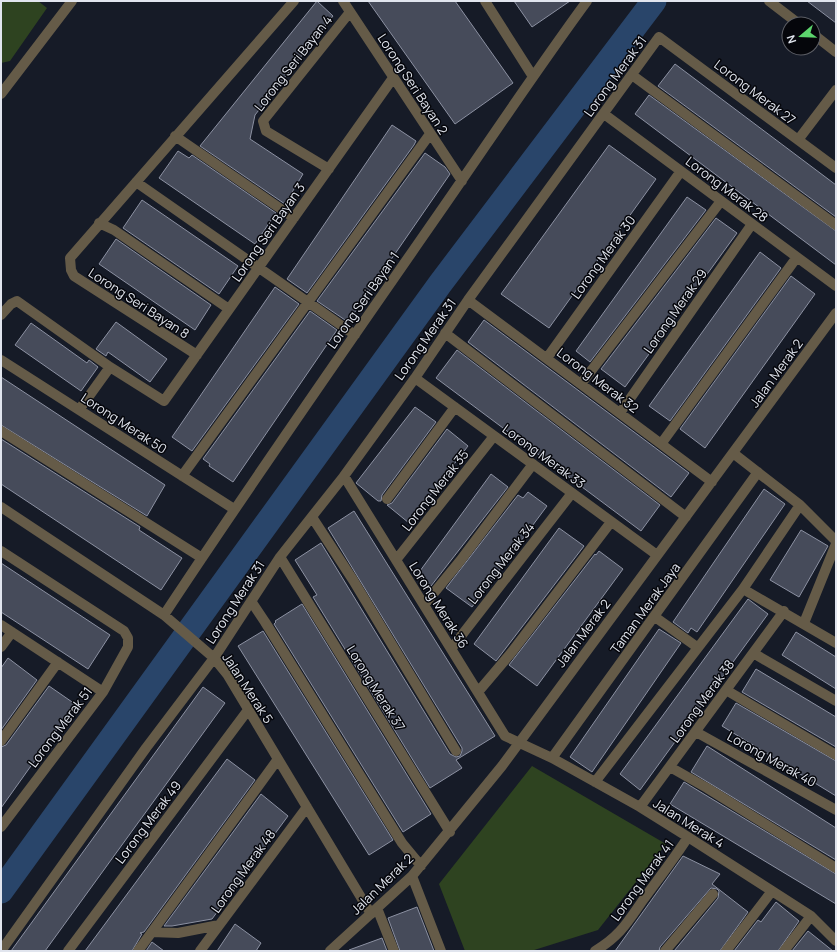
<svg xmlns="http://www.w3.org/2000/svg" width="837" height="952" viewBox="0 0 837 952" font-family="Manrope,sans-serif">
<rect width="100%" height="100%" fill="#161b27"/>
<path fill="#2e4320" d="M 1,1 L 38,1 L 47,8 L 10,61 L 1,63 Z
M 532,766 L 666,844 L 598,930 L 531,951 L 465,951 L 439,884 Z"/>
<g fill="none" stroke-linecap="round" stroke-linejoin="round">
<path stroke="#29456a" stroke-width="25" d="M 1,891 L 440,284 L 654,1"/>
</g>
<path fill="#464b5a" stroke="#8c91a2" d="M 317,1 L 333,16 L 255,115 L 250,139 L 303,174 L 285,204 L 200,146 Z
M 368,1 L 455,1 L 513,83 L 455,124 Z
M 514,1 L 570,1 L 532,27 Z
M 807,1 L 836,1 L 836,23 Z
M 675,64 L 836,185 L 836,217 L 658,86 Z
M 649,95 L 836,231 L 836,265 L 635,114 Z
M 392,125 L 416,141 L 414,145 L 307,293 L 287,279 Z
M 609,145 L 656,179 L 549,328 L 501,294 Z
M 178,151 L 189,158 L 192,155 L 276,213 L 255,244 L 159,178 Z
M 425,153 L 445,167 L 450,174 L 348,322 L 317,301 Z
M 687,197 L 706,210 L 590,362 L 576,351 Z
M 142,200 L 238,266 L 219,294 L 123,228 Z
M 716,218 L 737,233 L 625,387 L 601,369 Z
M 116,239 L 211,305 L 195,330 L 99,264 Z
M 760,252 L 781,268 L 670,421 L 649,406 Z
M 791,276 L 815,294 L 705,448 L 680,429 Z
M 275,287 L 299,304 L 192,451 L 172,437 Z
M 310,311 L 337,330 L 233,482 L 209,466 L 210,464 L 203,459 Z
M 484,320 L 689,473 L 671,497 L 468,342 Z
M 116,322 L 167,359 L 150,382 L 108,352 L 106,356 L 96,349 Z
M 31,323 L 87,363 L 89,360 L 98,367 L 81,391 L 15,345 Z
M 457,350 L 660,505 L 641,531 L 436,378 Z
M 1,377 L 165,485 L 147,516 L 1,425 Z
M 415,407 L 436,422 L 382,495 L 381,501 L 378,501 L 356,483 Z
M 447,429 L 468,446 L 409,523 L 387,505 L 392,503 Z
M 1,439 L 140,527 L 139,530 L 182,558 L 161,590 L 1,484 Z
M 491,474 L 508,487 L 431,586 L 417,575 Z
M 764,489 L 785,504 L 697,632 L 691,628 L 688,633 L 673,622 Z
M 528,492 L 547,506 L 472,607 L 446,588 L 518,495 L 523,498 Z
M 354,511 L 495,736 L 456,760 L 462,768 L 430,788 L 313,597 L 317,595 L 295,560 L 321,543 L 450,754 L 456,757 L 460,756 L 462,751 L 462,748 L 328,528 Z
M 559,528 L 584,546 L 496,661 L 474,644 Z
M 801,530 L 828,546 L 799,597 L 770,580 Z
M 599,551 L 623,569 L 537,686 L 509,665 L 595,554 L 596,555 Z
M 1,563 L 110,635 L 88,669 L 1,612 Z
M 748,599 L 768,614 L 640,790 L 620,774 Z
M 302,604 L 431,814 L 403,832 L 274,624 L 276,622 L 275,621 Z
M 659,629 L 681,643 L 592,772 L 570,757 Z
M 263,631 L 393,840 L 369,855 L 238,646 Z
M 796,632 L 836,657 L 836,689 L 782,655 Z
M 8,658 L 37,680 L 1,730 L 1,668 Z
M 756,669 L 836,717 L 836,747 L 742,692 Z
M 49,686 L 75,704 L 1,808 L 1,747 L 6,745 Z
M 203,687 L 225,703 L 45,951 L 11,951 Z
M 736,703 L 836,761 L 836,796 L 722,726 Z
M 707,746 L 836,828 L 836,860 L 691,772 Z
M 227,759 L 255,780 L 144,932 L 140,933 L 142,934 L 132,951 L 85,951 Z
M 684,782 L 836,874 L 836,904 L 670,804 Z
M 261,794 L 288,816 L 212,919 L 172,926 L 164,926 Z
M 683,856 L 720,874 L 712,884 L 748,912 L 720,951 L 674,951 L 718,898 L 719,891 L 717,889 L 711,888 L 660,947 L 659,951 L 615,951 Z
M 776,902 L 799,921 L 778,951 L 734,951 L 758,920 L 761,922 Z
M 417,907 L 434,951 L 400,951 L 388,918 Z
M 235,924 L 261,943 L 256,951 L 217,951 Z
M 808,931 L 833,951 L 792,951 Z
M 382,938 L 387,951 L 349,951 L 349,950 Z
M 152,942 L 164,951 L 146,951 Z"/>
<g fill="none" stroke-linecap="round" stroke-linejoin="round">
<path stroke="#655b48" stroke-width="10" d="M 343,1 L 462,181
M 485,1 L 532,75
M 769,1 L 799,24
M 813,34 L 836,52
M 632,75 L 836,225
M 1,94 L 72,1
M 604,114 L 836,286
M 175,136 L 294,218
M 798,140 L 836,90
M 329,169 L 266,131 L 263,121 L 350,12
M 136,182 L 355,335
M 99,223 L 114,230 L 229,309
M 468,300 L 712,482
M 1,315 L 11,304 L 17,301 L 110,367 L 164,401 L 393,78
M 445,333 L 686,517
M 197,355 L 74,276 L 71,270 L 70,258 L 294,1
M 547,358 L 681,171
M 1,360 L 234,509
M 415,378 L 657,555
M 581,384 L 721,201
M 79,410 L 110,367
M 620,413 L 752,224
M 1,431 L 202,558
M 661,444 L 797,257
M 733,453 L 800,505 L 836,541
M 182,476 L 430,134
M 344,476 L 505,736 L 552,758 L 640,807 L 688,837 L 811,916 L 836,941
M 387,499 L 455,407
M 1,507 L 164,615 L 214,658 L 227,674 L 371,914
M 312,517 L 353,580 L 456,751
M 1,551 L 124,631 L 128,638 L 128,647 L 103,692 L 1,827
M 280,557 L 450,832
M 396,560 L 494,436
M 743,589 L 836,643
M 251,601 L 265,622 L 402,843 L 421,866
M 424,605 L 460,561 L 533,464
M 164,615 C 249,486 338,359 426,232 C 480,155 532,76 587,1
M 655,617 L 697,647
M 804,623 L 836,544
M 1,625 L 103,692
M 1,647 L 12,632
M 451,649 L 572,493
M 753,653 L 836,701
M 726,690 L 836,755
M 478,692 L 511,653 L 611,522
M 696,732 L 836,810
M 1,741 L 58,662
M 552,758 L 758,472
M 670,767 L 707,788 L 836,868
M 595,782 L 743,589 L 800,505
M 640,807 L 784,611
M 412,876 L 441,951
M 377,908 L 394,951
M 152,932 L 178,933 L 219,925
M 1,951 L 146,748 L 214,658 L 280,557 L 344,476 L 415,378 L 468,300 L 659,37 L 836,168
M 68,951 L 248,710
M 138,951 L 278,759
M 200,951 L 307,807
M 330,951 L 412,876 L 502,766 L 836,313
M 595,951 C 620,936 627,923 643,900 C 658,879 674,859 688,837
M 665,951 L 713,894
M 726,951 L 772,891
M 784,951 L 811,916"/>
</g>
<g text-anchor="middle" dominant-baseline="central" stroke-width="3" stroke-linejoin="round" paint-order="stroke">
<g font-size="13" fill="#e1e5ee" stroke="#05060b">
<text transform="translate(293 63) rotate(-52)">Lorong Seri Bayan 4</text>
<text transform="translate(615 76) rotate(-54)">Lorong Merak 31</text>
<text transform="translate(413 84) rotate(57)">Lorong Seri Bayan 2</text>
<text transform="translate(755 92) rotate(37)">Lorong Merak 27</text>
<text transform="translate(727 189) rotate(37)">Lorong Merak 28</text>
<text transform="translate(268 232) rotate(-55)">Lorong Seri Bayan 3</text>
<text transform="translate(603 257) rotate(-54)">Lorong Merak 30</text>
<text transform="translate(363 300) rotate(-55)">Lorong Seri Bayan 1</text>
<text transform="translate(139 303) rotate(33)">Lorong Seri Bayan 8</text>
<text transform="translate(675 311) rotate(-55)">Lorong Merak 29</text>
<text transform="translate(425 339) rotate(-55)">Lorong Merak 31</text>
<text transform="translate(776 373) rotate(-54)">Jalan Merak 2</text>
<text transform="translate(598 380) rotate(37)">Lorong Merak 32</text>
<text transform="translate(124 423) rotate(33)">Lorong Merak 50</text>
<text transform="translate(544 456) rotate(36)">Lorong Merak 33</text>
<text transform="translate(435 490) rotate(-52)">Lorong Merak 35</text>
<text transform="translate(501 563) rotate(-52)">Lorong Merak 34</text>
<text transform="translate(235 602) rotate(-57)">Lorong Merak 31</text>
<text transform="translate(439 605) rotate(58)">Lorong Merak 36</text>
<text transform="translate(645 608) rotate(-54)">Taman Merak Jaya</text>
<text transform="translate(583 633) rotate(-53)">Jalan Merak 2</text>
<text transform="translate(248 688) rotate(57)">Jalan Merak 5</text>
<text transform="translate(376 688) rotate(58)">Lorong Merak 37</text>
<text transform="translate(702 701) rotate(-54)">Lorong Merak 38</text>
<text transform="translate(60 727) rotate(-53)">Lorong Merak 51</text>
<text transform="translate(772 759) rotate(29)">Lorong Merak 40</text>
<text transform="translate(148 822) rotate(-53)">Lorong Merak 49</text>
<text transform="translate(689 823) rotate(32)">Jalan Merak 4</text>
<text transform="translate(243 871) rotate(-54)">Lorong Merak 48</text>
<text transform="translate(642 880) rotate(-54)">Lorong Merak 41</text>
<text transform="translate(382 884) rotate(-44)">Jalan Merak 2</text>
</g>
</g>
<rect width="837" height="952" fill="none" stroke="#e1e5ee" stroke-width="4"/>
<g transform="translate(801 36) rotate(251)"><circle r="19" fill="#05060b" stroke="#5d5f66"/>
<path d="M0-3L7 15L0 10L-7 15Z" fill="#5cd56d"/>
<text y="-6" font-size="11" font-weight="bold" text-anchor="middle" fill="#e1e5ee">N</text>
</g>
</svg>
